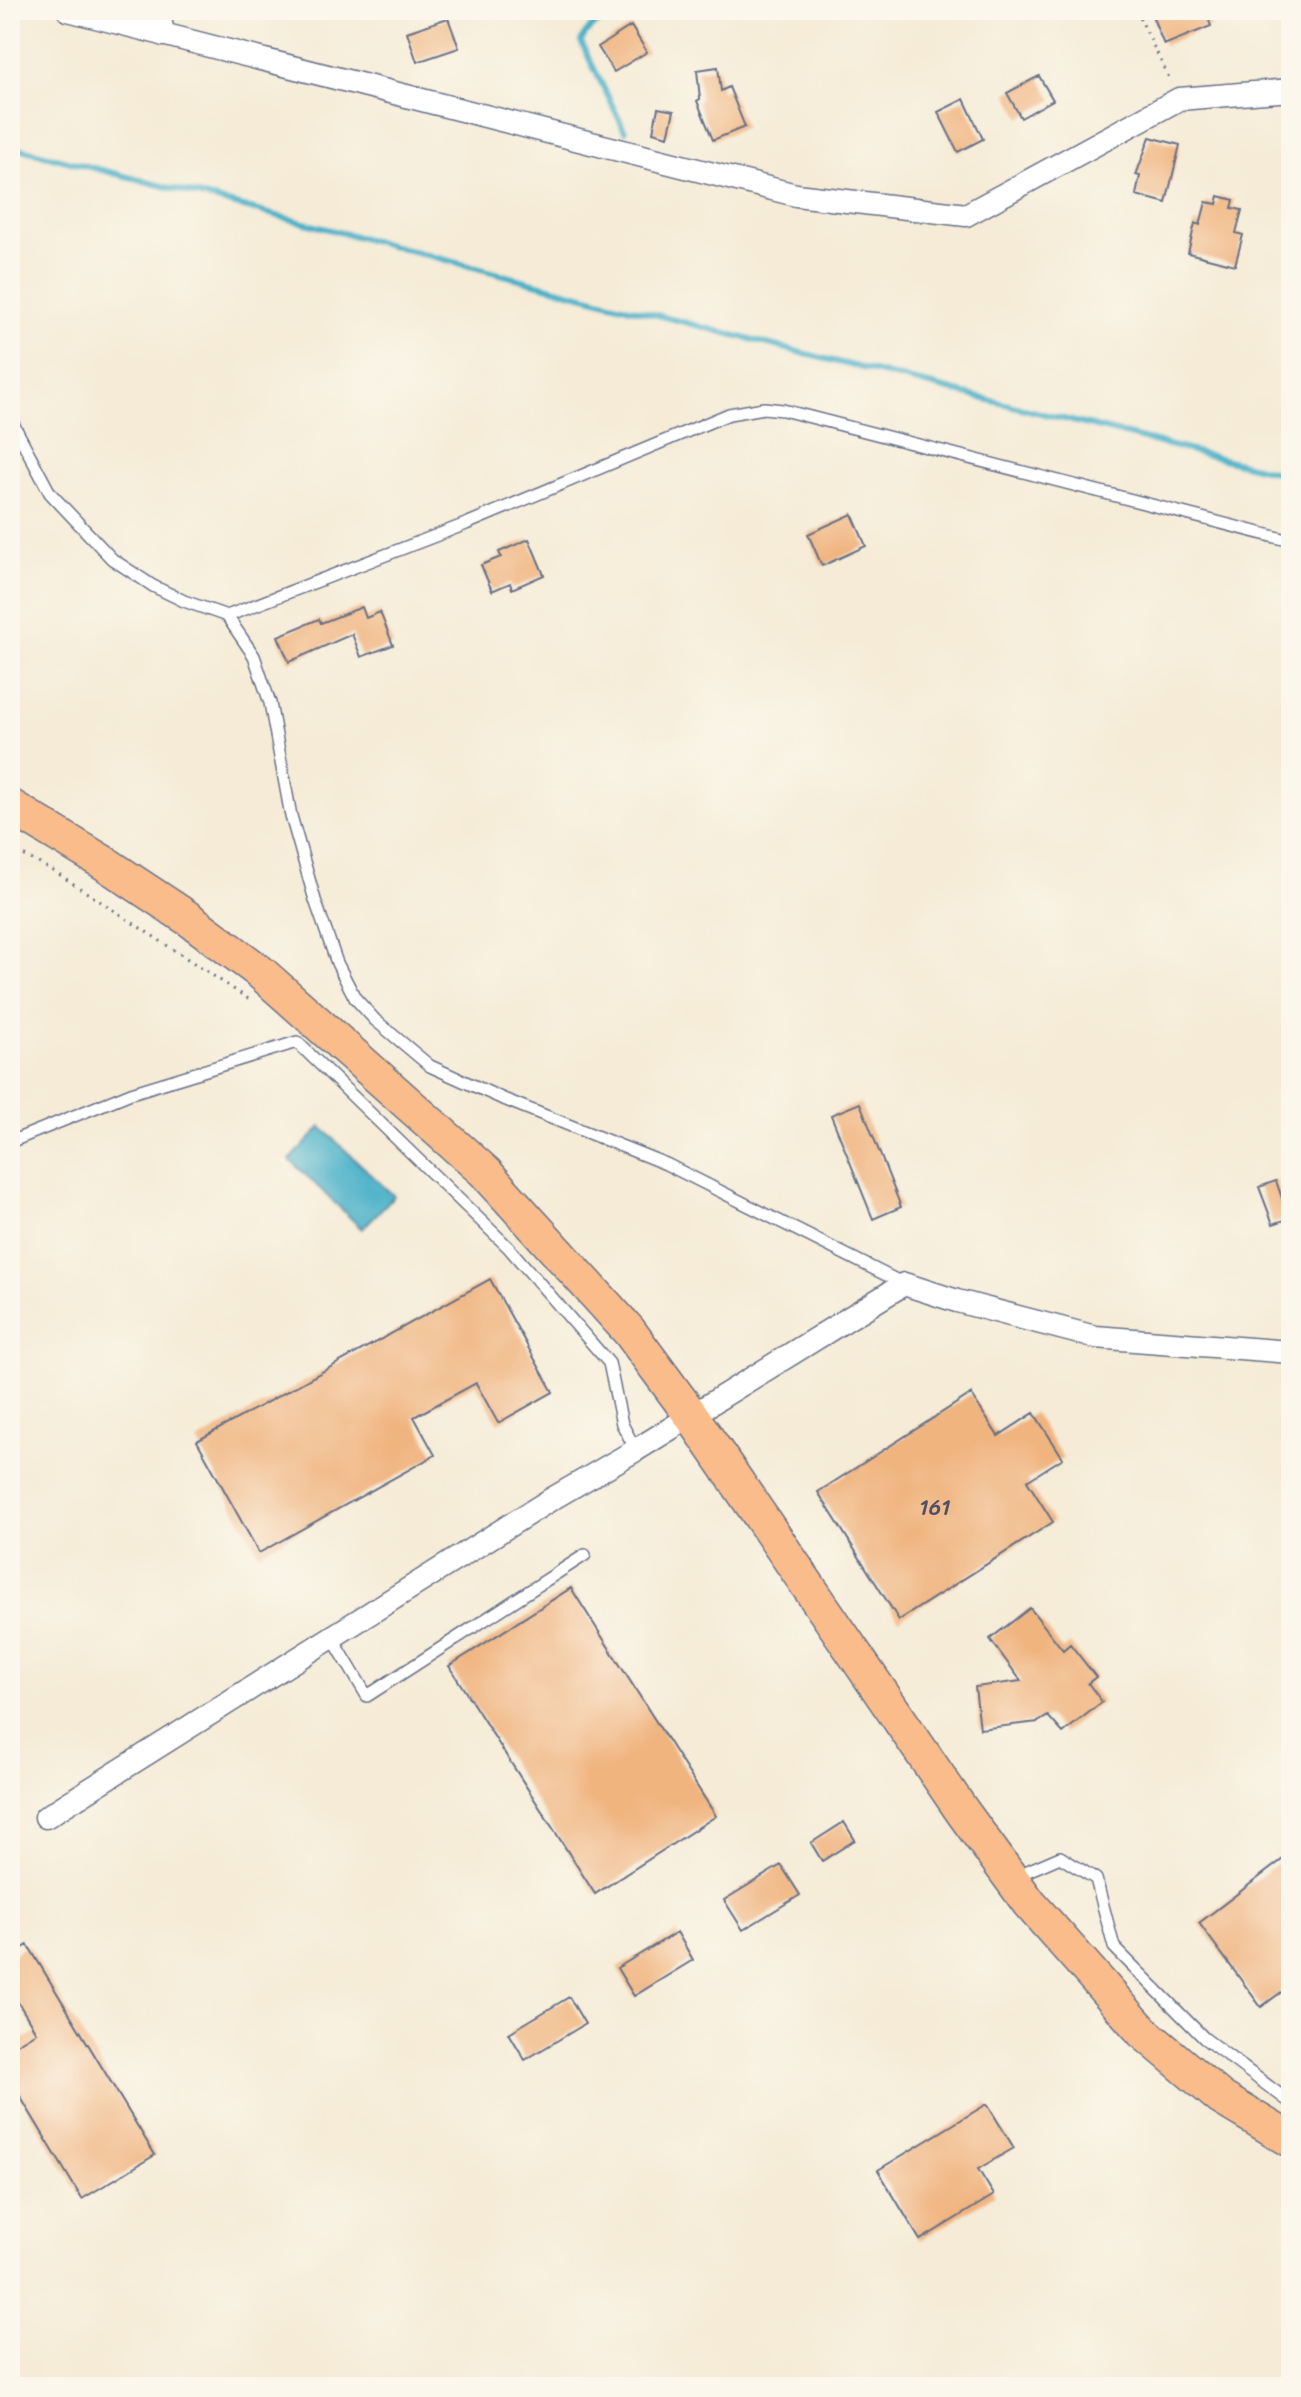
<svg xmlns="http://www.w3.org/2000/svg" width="1301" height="2397" viewBox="0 0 1301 2397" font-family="Sriracha,sans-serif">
<rect width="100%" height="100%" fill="#fbf7ec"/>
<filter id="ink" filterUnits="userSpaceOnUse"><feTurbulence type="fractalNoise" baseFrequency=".0125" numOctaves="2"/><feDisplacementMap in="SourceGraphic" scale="16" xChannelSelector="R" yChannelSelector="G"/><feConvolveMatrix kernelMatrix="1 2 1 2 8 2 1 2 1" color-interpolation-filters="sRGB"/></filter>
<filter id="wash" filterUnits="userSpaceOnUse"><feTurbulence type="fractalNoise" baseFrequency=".006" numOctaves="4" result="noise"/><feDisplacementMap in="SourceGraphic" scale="32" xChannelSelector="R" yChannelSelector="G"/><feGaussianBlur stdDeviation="1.8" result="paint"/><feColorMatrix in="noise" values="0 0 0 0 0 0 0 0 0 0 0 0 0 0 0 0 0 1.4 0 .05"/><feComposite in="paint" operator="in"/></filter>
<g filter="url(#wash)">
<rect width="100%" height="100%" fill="#f5ebd6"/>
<path fill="#49b0c8" stroke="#327093" stroke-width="2" d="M 321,1127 L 394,1196 L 362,1229 L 290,1160 Z"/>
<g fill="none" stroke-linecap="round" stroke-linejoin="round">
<path stroke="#49b0c8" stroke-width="6" d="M 622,10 C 607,18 587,25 581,42 L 625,131
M 10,146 L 806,354 L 1291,476"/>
</g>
<g id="blocks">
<path fill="#f0b47f" d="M 1172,10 L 1205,10 L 1211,26 L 1164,45 L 1153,18 Z
M 448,18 L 459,48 L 417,62 L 407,32 Z
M 631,26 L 647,52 L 614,72 L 598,47 Z
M 718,67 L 721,91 L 729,87 L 745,127 L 713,140 L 697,101 L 700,99 L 697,70 Z
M 1039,76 L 1053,100 L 1021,118 L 1007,93 Z
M 964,99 L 983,139 L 958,152 L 938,112 Z
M 658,108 L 674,111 L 668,136 L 653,132 Z
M 1150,137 L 1180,145 L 1166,203 L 1136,195 L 1140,176 L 1136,175 Z
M 1219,196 L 1234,200 L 1232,208 L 1242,210 L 1236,233 L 1243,235 L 1235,265 L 1188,253 L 1195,223 L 1200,225 L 1206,202 L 1217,204 Z
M 852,514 L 866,546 L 822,566 L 808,534 Z
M 529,539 L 544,575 L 512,589 L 510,583 L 492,591 L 481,565 L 501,557 L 499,552 Z
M 362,607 L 366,618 L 380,612 L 393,645 L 361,657 L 352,634 L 289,662 L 278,636 L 319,619 L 321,623 Z
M 860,1103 L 901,1207 L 873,1219 L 831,1115 Z
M 1276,1181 L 1283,1201 L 1291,1198 L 1291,1218 L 1273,1224 L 1259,1187 Z
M 490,1279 L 553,1392 L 498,1423 L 476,1383 L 414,1417 L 435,1455 L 259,1553 L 197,1441 Z
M 971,1394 L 998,1436 L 1034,1413 L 1063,1458 L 1027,1481 L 1053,1522 L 899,1620 L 818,1492 Z
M 571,1588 L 716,1816 L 595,1894 L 449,1666 Z
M 1030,1608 L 1063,1650 L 1070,1644 L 1096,1677 L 1088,1683 L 1102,1702 L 1063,1733 L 1048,1716 L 1038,1722 L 980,1729 L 975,1687 L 1021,1681 L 990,1639 Z
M 844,1822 L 855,1840 L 822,1861 L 811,1843 Z
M 1291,1853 L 1291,1985 L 1261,2007 L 1199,1923 Z
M 781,1865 L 800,1895 L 743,1930 L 724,1900 Z
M 677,1932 L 693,1960 L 634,1996 L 617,1968 Z
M 28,1945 L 155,2155 L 82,2199 L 18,2093 L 10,2098 L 10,2048 L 36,2032 L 10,1989 L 10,1956 Z
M 569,1997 L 585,2024 L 525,2060 L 509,2033 Z
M 987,2104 L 1014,2148 L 978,2169 L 994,2195 L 920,2240 L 878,2170 Z"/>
</g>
</g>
<g filter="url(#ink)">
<use href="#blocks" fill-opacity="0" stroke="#677188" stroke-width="2"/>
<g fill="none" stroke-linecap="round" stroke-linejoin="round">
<g stroke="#677188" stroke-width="14">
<path id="lane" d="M 10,418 L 50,493 L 112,559 L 153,586 L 184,601 L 227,616 L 254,656 L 270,703 L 291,816 L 315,900 L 337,963 L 355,998 L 375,1020 L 430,1066 L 501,1098 L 666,1164 L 904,1284
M 227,616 L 466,524 L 729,414 L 764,408 L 783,410 L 1291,541
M 10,1142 L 131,1093 L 297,1042 L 508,1247 L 609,1363 L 622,1424 L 636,1450
M 333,1639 L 367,1696 L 585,1555
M 1016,1876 L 1060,1857 L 1096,1879 L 1114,1947 L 1204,2038 L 1291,2103"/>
</g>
<g stroke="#677188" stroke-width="25">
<path id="street" d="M 68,10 L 796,195 L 966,215 L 1179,99 L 1291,90
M 159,10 L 163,35
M 46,1817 L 550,1500 L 636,1450 L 904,1284 L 957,1301 L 1095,1337 L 1291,1352"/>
</g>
<g stroke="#677188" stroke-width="37">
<path id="primary" d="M 10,806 L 106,864 L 189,919 L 260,972 L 485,1172 L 629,1331 L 691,1415 L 962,1811 L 1029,1903 L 1143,2032 L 1221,2098 L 1291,2140"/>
</g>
<path stroke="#677188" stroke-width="3" stroke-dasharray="2 6" stroke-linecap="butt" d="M 1136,10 L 1171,82
M 10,848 L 57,873 L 250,1000"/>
<use href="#lane" stroke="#fff" stroke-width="11"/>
<use href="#street" stroke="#fff" stroke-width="22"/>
<use href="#primary" stroke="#fabc8b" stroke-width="34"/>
</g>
</g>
<g text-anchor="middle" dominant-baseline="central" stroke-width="6" stroke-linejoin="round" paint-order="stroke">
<g font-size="22" fill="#505066">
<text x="935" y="1507">161</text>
</g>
</g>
<rect width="1301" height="2397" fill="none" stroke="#fbf7ec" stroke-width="40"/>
</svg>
